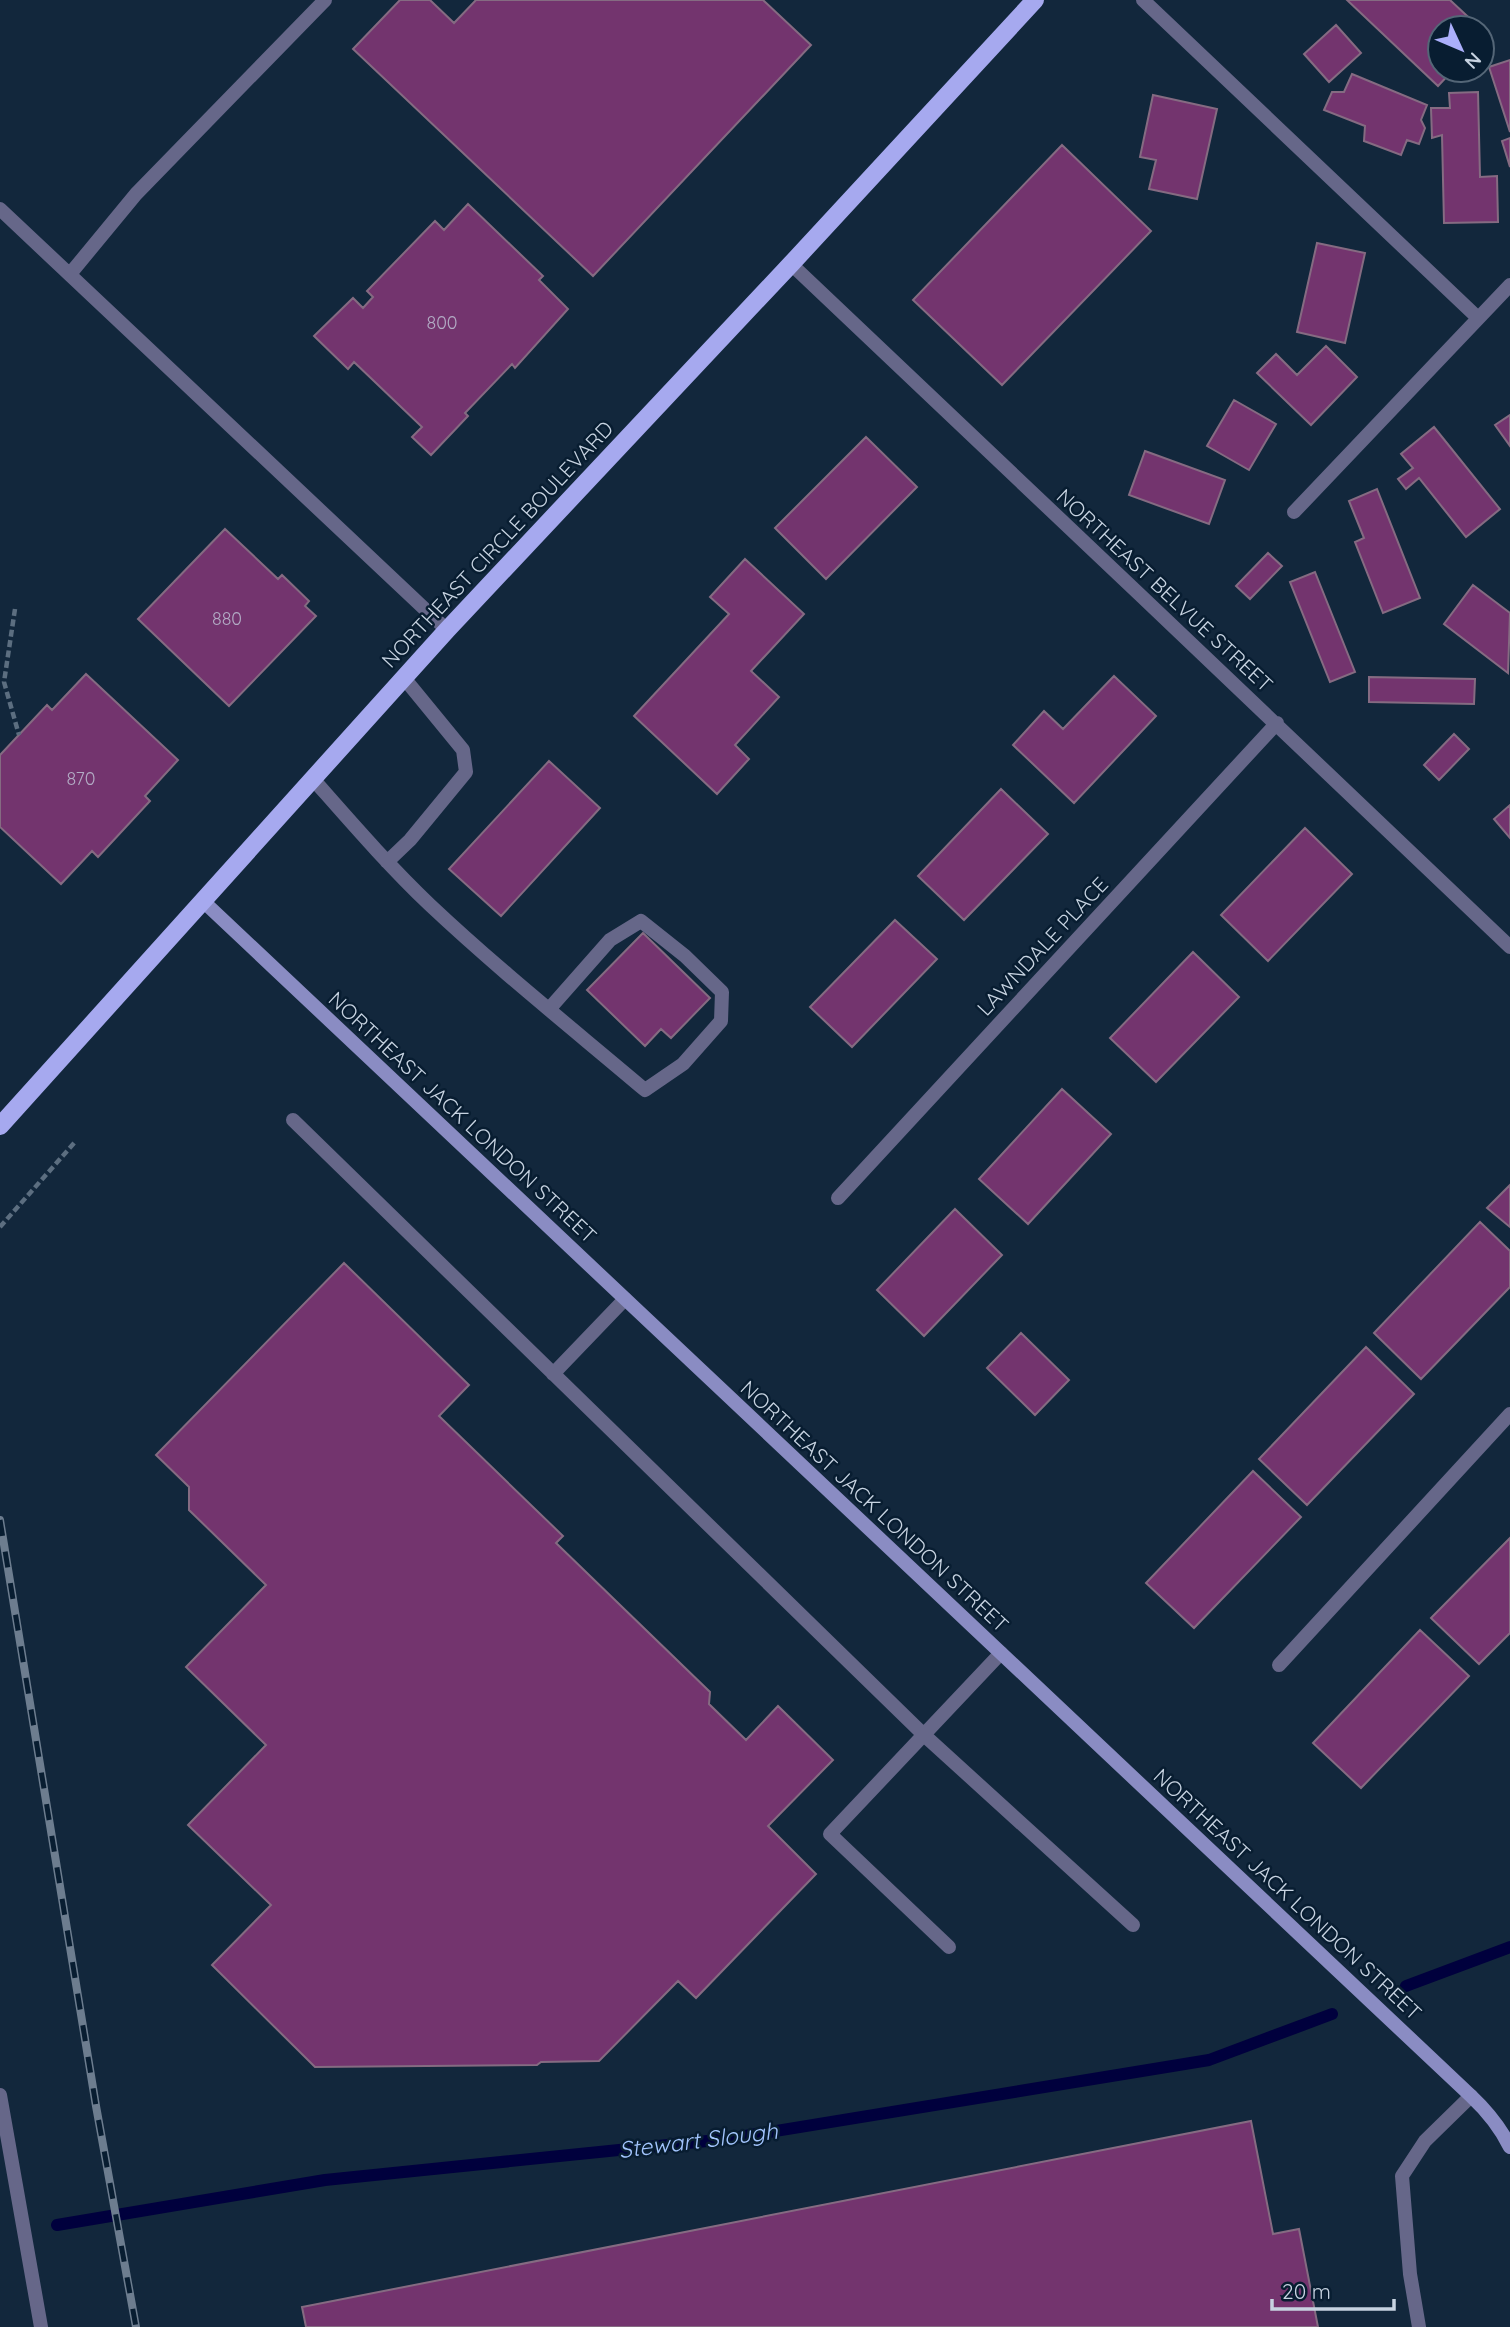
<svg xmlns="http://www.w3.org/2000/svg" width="1510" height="2327" viewBox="0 0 1510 2327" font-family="Quicksand,sans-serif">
<rect width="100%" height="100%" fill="#12273c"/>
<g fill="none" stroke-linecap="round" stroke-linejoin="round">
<path stroke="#00003d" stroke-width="12" d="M 1406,1986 L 1510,1947
M 57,2225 L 325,2180 L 727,2139 L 1209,2060 L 1332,2014"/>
</g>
<path fill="#73346e" stroke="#856b82" stroke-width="2" d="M 400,0 L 430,0 L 454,23 L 476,0 L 763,0 L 811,45 L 593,276 L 353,49 Z
M 1347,0 L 1450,0 L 1480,28 L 1440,28 L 1440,70 L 1453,70 L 1438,86 Z
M 1336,25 L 1361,53 L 1329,82 L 1304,54 Z
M 1510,60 L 1510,132 L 1489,67 Z
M 1352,74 L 1427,105 L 1421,120 L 1425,128 L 1419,144 L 1407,140 L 1401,155 L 1364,141 L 1365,126 L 1324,110 L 1332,92 L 1344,92 Z
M 1478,92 L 1480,177 L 1497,176 L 1498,222 L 1444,223 L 1442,135 L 1432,138 L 1431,108 L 1450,108 L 1449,93 Z
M 1153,95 L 1217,109 L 1197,199 L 1149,189 L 1156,160 L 1140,157 Z
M 1510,138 L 1510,167 L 1502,141 Z
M 1062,145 L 1151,231 L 1002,385 L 913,300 Z
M 468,204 L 543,276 L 539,280 L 568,309 L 515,368 L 512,364 L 465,413 L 468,416 L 431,455 L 412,437 L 422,427 L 354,362 L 348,369 L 314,336 L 353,298 L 363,308 L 373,297 L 367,291 L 435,221 L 444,230 Z
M 1317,243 L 1365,253 L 1345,343 L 1297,332 Z
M 1326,346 L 1357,377 L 1311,425 L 1257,373 L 1276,354 L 1297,375 Z
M 1234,400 L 1276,424 L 1249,470 L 1207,446 Z
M 1510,415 L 1510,446 L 1495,425 Z
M 1434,427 L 1500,509 L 1466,537 L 1419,478 L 1406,489 L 1398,479 L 1413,468 L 1401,454 Z
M 866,437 L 917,487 L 826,579 L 775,528 Z
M 1145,451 L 1225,480 L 1209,524 L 1129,495 Z
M 1377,489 L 1420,598 L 1383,613 L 1355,542 L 1364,538 L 1349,501 Z
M 225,529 L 278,579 L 282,575 L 309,601 L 305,606 L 316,616 L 229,706 L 138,619 Z
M 1268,553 L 1282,566 L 1250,599 L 1236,586 Z
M 745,559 L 804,614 L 751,671 L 779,697 L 735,745 L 749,759 L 717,794 L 634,716 L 729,614 L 710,597 Z
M 1315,572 L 1355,672 L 1330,682 L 1290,582 Z
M 1473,585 L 1510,613 L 1508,673 L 1444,624 Z
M 86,674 L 178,760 L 145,796 L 150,801 L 98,857 L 92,851 L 61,884 L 0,827 L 0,755 L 47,705 L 52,710 Z
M 1114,676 L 1156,716 L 1074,803 L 1013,745 L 1044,711 L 1063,729 Z
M 1369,677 L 1475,679 L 1474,704 L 1369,702 Z
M 1454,734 L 1469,749 L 1439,780 L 1424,765 Z
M 549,761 L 600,808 L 501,916 L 449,869 Z
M 1001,789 L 1048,834 L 964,920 L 918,876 Z
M 1510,805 L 1510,838 L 1494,819 Z
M 1305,828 L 1352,874 L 1268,961 L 1221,915 Z
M 895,920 L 937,959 L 852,1047 L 810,1007 Z
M 643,933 L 710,998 L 671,1038 L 661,1029 L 645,1046 L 587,990 Z
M 1193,952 L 1239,997 L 1156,1082 L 1110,1038 Z
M 1062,1089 L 1111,1134 L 1028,1224 L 979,1179 Z
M 1510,1185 L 1510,1227 L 1487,1208 Z
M 955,1209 L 1002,1255 L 924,1336 L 877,1290 Z
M 1480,1222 L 1510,1251 L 1510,1287 L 1421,1379 L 1374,1333 Z
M 344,1263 L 469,1385 L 439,1416 L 563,1536 L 556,1543 L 710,1692 L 709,1704 L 746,1740 L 778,1706 L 833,1760 L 768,1826 L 816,1874 L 696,1998 L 678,1981 L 599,2061 L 541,2062 L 537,2065 L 315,2067 L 212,1965 L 271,1905 L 188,1825 L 266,1745 L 186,1667 L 266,1585 L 189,1510 L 189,1487 L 156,1455 Z
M 1021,1333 L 1069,1380 L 1035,1415 L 987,1368 Z
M 1366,1347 L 1414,1394 L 1307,1505 L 1259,1459 Z
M 1253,1471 L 1301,1517 L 1194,1628 L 1146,1583 Z
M 1510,1538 L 1510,1633 L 1479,1664 L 1431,1618 Z
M 1420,1630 L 1469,1676 L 1361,1788 L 1313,1743 Z
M 1251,2121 L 1273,2234 L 1299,2229 L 1318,2327 L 306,2327 L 302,2307 Z"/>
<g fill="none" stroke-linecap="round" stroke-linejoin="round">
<path stroke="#5c6e80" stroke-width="4.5" stroke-dasharray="7 3.5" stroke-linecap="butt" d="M 15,609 L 4,682 L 19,735
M 0,1227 L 75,1142"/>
<path stroke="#666789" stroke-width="14" d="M 1143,0 L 1478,318
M 0,209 L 447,630
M 70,274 L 136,194 L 325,0
M 1294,512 L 1510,285
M 313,779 C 351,822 388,865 430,905 C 499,970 573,1029 645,1090 L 683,1064 L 721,1021 L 722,992 L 685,956 L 641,921 L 610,940 L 550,1008
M 387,862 L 410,840 L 466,772 L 463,750 L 404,678
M 293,1120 L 924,1735 L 1133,1925
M 553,1374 L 625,1299
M 949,1947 L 830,1834 L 1001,1653
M 1419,2327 L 1410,2274 L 1402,2176 L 1425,2141 L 1471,2096"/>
<path stroke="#666789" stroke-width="14" d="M 791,264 C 1030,492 1272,718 1510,947
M 838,1198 L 1277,723
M 1279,1665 L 1510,1414
M 0,2095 L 41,2327"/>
<path stroke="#8a8cc3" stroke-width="14" d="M 204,902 L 1471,2096 C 1487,2111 1500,2127 1510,2147"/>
<path stroke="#a6a9ef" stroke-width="18" d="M 0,1126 L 447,630 L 791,264 L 1035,0"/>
<g stroke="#6d7d8f" stroke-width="8">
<path id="rail" d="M 0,1520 L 96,2106 L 136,2327"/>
</g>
<use href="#rail" stroke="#081d31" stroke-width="5" stroke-dasharray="16" stroke-linecap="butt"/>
</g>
<g text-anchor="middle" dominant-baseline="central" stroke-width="5" stroke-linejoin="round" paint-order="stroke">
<g font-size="18" fill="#b2abc4">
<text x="442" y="322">800</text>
<text x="227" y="618">880</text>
<text x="81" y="778">870</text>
</g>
<g font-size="21" fill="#c7d3e1" stroke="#081d31">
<text transform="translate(497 544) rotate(-47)">NORTHEAST CIRCLE BOULEVARD</text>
<text transform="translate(1165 590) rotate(43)">NORTHEAST BELVUE STREET</text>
<text transform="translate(1042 946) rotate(-47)">LAWNDALE PLACE</text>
<text transform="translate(463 1117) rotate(43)">NORTHEAST JACK LONDON STREET</text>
<text transform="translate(875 1506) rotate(43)">NORTHEAST JACK LONDON STREET</text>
<text transform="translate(1288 1894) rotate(43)">NORTHEAST JACK LONDON STREET</text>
</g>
<g font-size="23" font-style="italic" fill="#a3c5fe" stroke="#081d31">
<text transform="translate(698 2140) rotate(-7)">Stewart Slough</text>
</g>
</g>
<g transform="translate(1461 49) rotate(134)"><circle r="33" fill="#081d31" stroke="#546677" stroke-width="2"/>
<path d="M0-5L12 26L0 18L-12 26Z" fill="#abaffb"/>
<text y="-10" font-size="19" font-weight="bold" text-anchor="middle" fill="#c7d3e1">N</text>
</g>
<path d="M1272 2299v10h122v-10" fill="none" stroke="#c7d3e1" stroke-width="3.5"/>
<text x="1282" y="2299" font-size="21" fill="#c7d3e1" stroke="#081d31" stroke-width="5" paint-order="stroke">20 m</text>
</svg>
